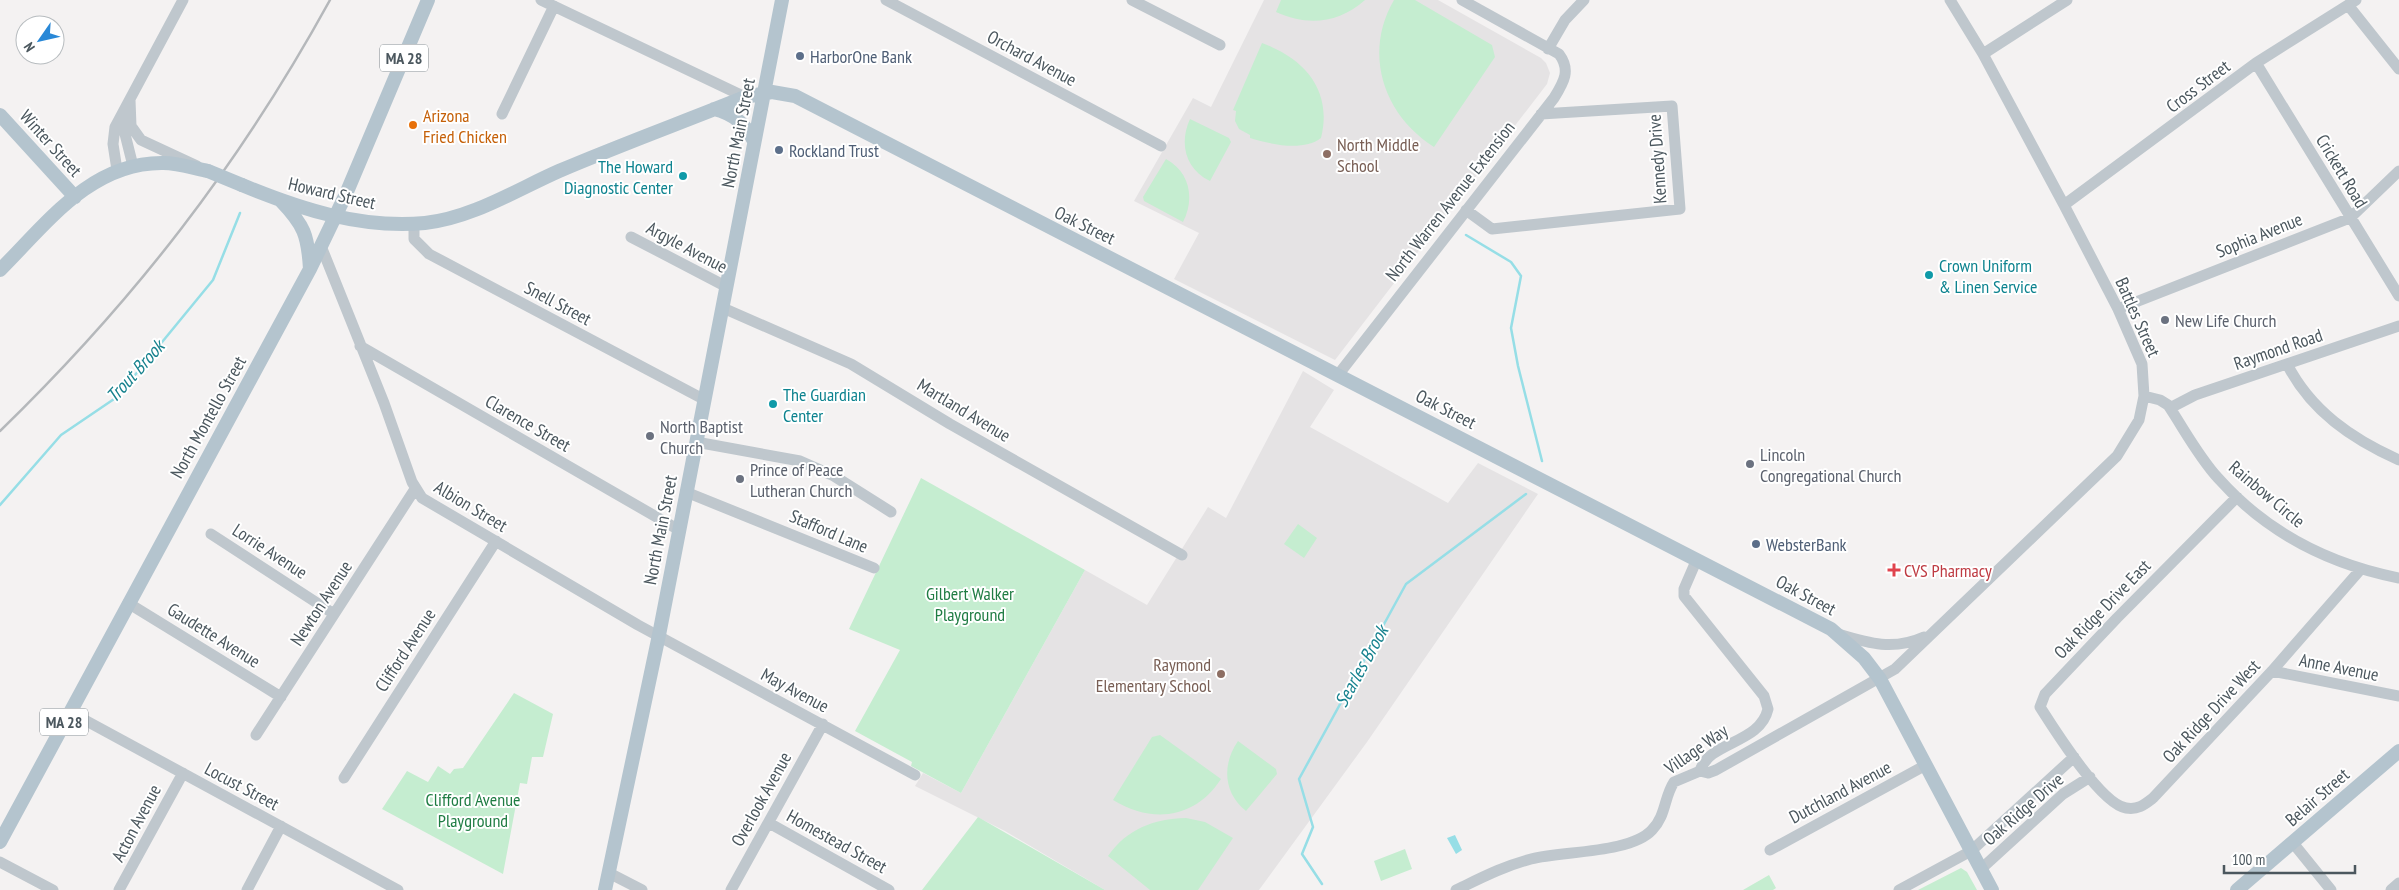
<svg xmlns="http://www.w3.org/2000/svg" width="2399" height="890" viewBox="0 0 2399 890" font-family="'PT Sans Narrow',sans-serif">
<rect width="100%" height="100%" fill="#f4f2f2"/>
<path fill="#e5e3e4" d="M 1264,0 L 1438,0 L 1541,58 L 1546,63 L 1550,73 L 1547,84 L 1335,360 L 1174,279 L 1199,233 L 1134,201 L 1193,98 L 1211,107 Z
M 1303,371 L 1334,390 L 1310,427 L 1448,503 L 1478,463 L 1538,494 L 1367,742 L 1259,890 L 1105,890 L 1005,831 L 915,786 L 923,773 L 961,793 L 1085,570 L 1147,605 L 1208,507 L 1226,518 Z"/>
<path fill="#c5edd0" d="M 1281,0 L 1365,0 C 1338,24 1307,26 1276,12 Z
M 1394,0 L 1415,0 L 1492,45 L 1495,57 L 1434,147 C 1383,115 1363,53 1394,0 Z
M 1262,43 C 1304,58 1333,90 1321,138 C 1303,152 1270,144 1250,138 L 1250,135 L 1239,129 L 1235,121 L 1236,111 L 1233,110 Z
M 1190,119 L 1229,138 L 1231,142 L 1210,181 C 1185,169 1179,143 1190,119 Z
M 1166,159 C 1190,172 1195,199 1183,222 L 1144,201 L 1143,197 Z
M 921,478 L 1085,570 L 961,793 L 911,766 L 912,762 L 855,731 L 900,650 L 849,629 Z
M 1298,524 L 1317,538 L 1304,558 L 1284,544 Z
M 514,693 L 553,714 L 543,757 L 532,757 L 527,784 L 520,783 L 503,874 L 382,809 L 407,771 L 428,782 L 438,766 L 450,774 L 454,769 L 463,768 Z
M 1160,735 L 1221,779 C 1195,819 1152,824 1113,800 L 1152,737 Z
M 1238,741 L 1276,769 L 1277,774 L 1246,811 C 1223,793 1222,764 1238,741 Z
M 978,817 L 1105,890 L 922,890 Z
M 1186,818 L 1205,822 L 1233,838 L 1198,890 L 1150,890 L 1108,856 C 1127,829 1153,819 1186,818 Z
M 1405,849 L 1412,869 L 1381,881 L 1374,861 Z
M 1961,868 L 1967,872 L 1977,890 L 1918,890 Z
M 1769,875 L 1776,888 L 1773,890 L 1743,890 Z"/>
<path fill="#96dee6" d="M 1455,835 L 1462,850 L 1456,854 L 1447,838 Z"/>
<g fill="none" stroke-linecap="round" stroke-linejoin="round">
<path stroke="#96dee6" stroke-width="2.5" d="M 1466,235 L 1511,262 L 1521,276 L 1511,328 L 1518,366 L 1542,461
M 0,505 L 61,435 L 117,397 L 213,280 L 240,213
M 1322,884 L 1302,854 L 1313,827 L 1299,779 L 1406,584 L 1526,494"/>
<path stroke="#bfc7cd" stroke-width="11" d="M 541,0 L 745,97
M 886,0 L 1161,146
M 1132,0 L 1220,45
M 2348,5 L 2399,69
M 1548,49 L 1565,20 L 1584,0
M 1983,54 L 2067,0
M 2256,63 L 2399,296
M 130,100 L 131,126 L 141,140 L 197,166
M 502,114 L 554,6
M 125,116 L 124,130 L 133,166
M 117,170 L 113,144 L 115,127 L 183,0
M 2064,205 L 2256,63 L 2356,0
M 1466,210 L 1492,229 L 1680,209 L 1672,106 L 1541,114
M 414,223 L 414,239 L 429,254 L 705,400
M 631,237 L 727,287
M 321,246 L 384,403 L 412,482 L 422,498 L 638,625 L 915,775
M 723,308 L 851,364 L 950,424 L 1182,555
M 2118,309 L 2350,218 L 2399,171
M 360,346 L 679,530
M 2287,364 C 2311,411 2352,439 2399,460
M 1338,375 L 1554,98 C 1564,82 1571,70 1559,54 L 1462,0
M 2144,396 L 2160,400 L 2168,405 C 2184,429 2198,456 2218,478 C 2267,533 2328,564 2399,578
M 2170,408 L 2195,395 L 2399,326
M 696,442 L 800,461 L 834,476 L 891,512
M 686,492 L 874,568
M 2237,497 L 2117,618 L 2045,694 L 2040,707 C 2054,729 2101,804 2126,808 C 2138,810 2144,805 2153,798 L 2272,671 L 2361,569
M 211,534 L 334,614
M 128,603 L 281,697
M 1838,634 C 1868,643 1893,651 1924,637
M 2272,671 L 2399,696
M 70,712 L 398,890
M 256,735 L 415,489
M 1700,771 L 1708,773 L 1716,770 L 1895,669 L 2117,456 L 2139,420 L 2144,396 L 2142,364 L 2118,309 L 2064,205 L 1983,54 L 1950,0
M 344,778 L 496,541
M 769,823 L 889,890
M 2293,843 L 2331,890
M 1770,850 L 1926,765
M 0,862 L 53,890
M 1981,869 L 2063,794 L 2090,777
M 609,873 L 642,890
M 119,890 L 183,773
M 247,890 L 281,826
M 731,890 L 823,724
M 1456,890 C 1481,878 1504,866 1531,859 C 1564,851 1631,853 1652,830 C 1666,816 1664,797 1674,782 L 1700,771 C 1709,741 1760,744 1768,709 L 1764,696 L 1684,596 L 1684,589 L 1697,559
M 1899,890 L 1971,851 L 2074,757
M 2391,890 L 2399,883"/>
<path stroke="#b4c4ce" stroke-width="14" d="M 714,109 C 734,114 745,124 754,141
M 0,115 L 75,197
M 242,185 C 300,209 361,229 425,223 C 472,218 516,190 559,171 C 620,145 683,122 745,97 L 772,92 L 795,96 L 1831,629 L 1864,658 L 1880,679 L 1992,890
M 281,201 C 304,225 308,235 310,269
M 0,270 C 46,224 91,162 163,163 C 178,163 193,168 208,171
M 0,842 L 310,269 L 346,194 L 428,0
M 605,890 L 659,635 L 782,0
M 2237,890 L 2399,751"/>
<path stroke="#b5b8bb" stroke-width="2.5" d="M 0,431 C 134,301 240,164 330,0"/>
<path stroke="#b4c4ce" stroke-width="14" d="M 208,171 L 242,185"/>
</g>
<g fill="#5c6f8a" stroke="#fff" stroke-width="2">
<circle cx="800" cy="56" r="5"/>
<circle cx="779" cy="150" r="5"/>
<circle cx="1756" cy="544" r="5"/>
</g>
<circle fill="#e8710a" stroke="#fff" stroke-width="2" cx="413" cy="125" r="5"/>
<g fill="#8d6e63" stroke="#fff" stroke-width="2">
<circle cx="1327" cy="154" r="5"/>
<circle cx="1221" cy="674" r="5"/>
</g>
<g fill="#0f9aa8" stroke="#fff" stroke-width="2">
<circle cx="683" cy="176" r="5"/>
<circle cx="1929" cy="275" r="5"/>
<circle cx="773" cy="404" r="5"/>
</g>
<g fill="#6b7280" stroke="#fff" stroke-width="2">
<circle cx="2165" cy="320" r="5"/>
<circle cx="650" cy="436" r="5"/>
<circle cx="1750" cy="464" r="5"/>
<circle cx="740" cy="479" r="5"/>
</g>
<path fill="#e0444e" stroke="#fff" stroke-width="2" d="M1891.5 562.5h5v5h5v5h-5v5h-5v-5h-5v-5h5z"/>
<g text-anchor="middle" dominant-baseline="central" stroke-width="4" stroke-linejoin="round" paint-order="stroke">
<g fill="#fff" stroke="#81898e" stroke-width="1">
<rect x="380" y="44.5" width="48" height="27" rx="4"/>
<rect x="40" y="708.5" width="48" height="27" rx="4"/>
</g>
<g font-size="16" font-weight="bold" fill="#4b575e">
<text x="404" y="58">MA 28</text>
<text x="64" y="722">MA 28</text>
</g>
<g font-size="18" fill="#4e5e75" stroke="#fff" text-anchor="start">
<text x="810" y="56">HarborOne Bank</text>
<text x="789" y="150">Rockland Trust</text>
<text x="1766" y="544">WebsterBank</text>
</g>
<g font-size="18" fill="#4b575e" stroke="#fff">
<text transform="translate(1032 58) rotate(28)">Orchard Avenue</text>
<text transform="translate(2198 86) rotate(-37)">Cross Street</text>
<text transform="translate(738 133) rotate(-79)">North Main Street</text>
<text transform="translate(51 143) rotate(48)">Winter Street</text>
<text transform="translate(1657 159) rotate(-94)">Kennedy Drive</text>
<text transform="translate(2342 171) rotate(59)">Crickett Road</text>
<text transform="translate(332 193) rotate(13)">Howard Street</text>
<text transform="translate(1450 201) rotate(-52)">North Warren Avenue Extension</text>
<text transform="translate(1085 225) rotate(26)">Oak Street</text>
<text transform="translate(2259 235) rotate(-22)">Sophia Avenue</text>
<text transform="translate(687 247) rotate(28)">Argyle Avenue</text>
<text transform="translate(558 303) rotate(28)">Snell Street</text>
<text transform="translate(2138 317) rotate(66)">Battles Street</text>
<text transform="translate(2278 349) rotate(-19)">Raymond Road</text>
<text transform="translate(1446 409) rotate(27)">Oak Street</text>
<text transform="translate(964 410) rotate(31)">Martland Avenue</text>
<text transform="translate(208 417) rotate(-61)">North Montello Street</text>
<text transform="translate(528 423) rotate(30)">Clarence Street</text>
<text transform="translate(2267 494) rotate(40)">Rainbow Circle</text>
<text transform="translate(471 506) rotate(31)">Albion Street</text>
<text transform="translate(660 530) rotate(-79)">North Main Street</text>
<text transform="translate(829 531) rotate(23)">Stafford Lane</text>
<text transform="translate(270 551) rotate(33)">Lorrie Avenue</text>
<text transform="translate(1806 595) rotate(28)">Oak Street</text>
<text transform="translate(321 603) rotate(-57)">Newton Avenue</text>
<text transform="translate(2102 609) rotate(-46)">Oak Ridge Drive East</text>
<text transform="translate(214 635) rotate(32)">Gaudette Avenue</text>
<text transform="translate(405 650) rotate(-57)">Clifford Avenue</text>
<text transform="translate(2339 667) rotate(11)">Anne Avenue</text>
<text transform="translate(795 690) rotate(28)">May Avenue</text>
<text transform="translate(2211 711) rotate(-47)">Oak Ridge Drive West</text>
<text transform="translate(1696 749) rotate(-35)">Village Way</text>
<text transform="translate(242 786) rotate(28)">Locust Street</text>
<text transform="translate(1840 792) rotate(-28)">Dutchland Avenue</text>
<text transform="translate(2317 797) rotate(-41)">Belair Street</text>
<text transform="translate(761 799) rotate(-61)">Overlook Avenue</text>
<text transform="translate(2023 809) rotate(-41)">Oak Ridge Drive</text>
<text transform="translate(136 823) rotate(-62)">Acton Avenue</text>
<text transform="translate(837 841) rotate(29)">Homestead Street</text>
</g>
<g font-size="18" fill="#c56008" stroke="#fff" text-anchor="start">
<text x="423" y="115">Arizona<tspan x="423" dy="21">Fried Chicken</tspan></text>
</g>
<g font-size="18" fill="#785e54" stroke="#fff" text-anchor="start">
<text x="1337" y="144">North Middle<tspan x="1337" dy="21">School</tspan></text>
<text x="1211" y="664" text-anchor="end">Raymond<tspan x="1211" dy="21">Elementary School</tspan></text>
</g>
<g font-size="18" fill="#0d838f" stroke="#fff" text-anchor="start">
<text x="673" y="166" text-anchor="end">The Howard<tspan x="673" dy="21">Diagnostic Center</tspan></text>
<text x="1939" y="265">Crown Uniform<tspan x="1939" dy="21">&amp; Linen Service</tspan></text>
<text x="783" y="394">The Guardian<tspan x="783" dy="21">Center</tspan></text>
</g>
<g font-size="18" fill="#5b616d" stroke="#fff" text-anchor="start">
<text x="2175" y="320">New Life Church</text>
<text x="660" y="426">North Baptist<tspan x="660" dy="21">Church</tspan></text>
<text x="1760" y="454">Lincoln<tspan x="1760" dy="21">Congregational Church</tspan></text>
<text x="750" y="469">Prince of Peace<tspan x="750" dy="21">Lutheran Church</tspan></text>
</g>
<g font-size="18" fill="#be3a42" stroke="#fff" text-anchor="start">
<text x="1904" y="570">CVS Pharmacy</text>
</g>
<g font-size="18" fill="#1f7c43" stroke="#fff">
<text x="970" y="593">Gilbert Walker<tspan x="970" dy="21">Playground</tspan></text>
<text x="473" y="799">Clifford Avenue<tspan x="473" dy="21">Playground</tspan></text>
</g>
<g font-size="19" font-style="italic" fill="#17828e" stroke="#fff">
<text transform="translate(135 371) rotate(-48)">Trout Brook</text>
<text transform="translate(1361 666) rotate(-61)">Searles Brook</text>
</g>
</g>
<g transform="translate(40 40) rotate(236)"><circle r="24" fill="#ffffff" stroke="#b7bcbf"/>
<path d="M0-4L9 19L0 12L-9 19Z" fill="#2988d7"/>
<text y="-8" font-size="14" font-weight="bold" text-anchor="middle" fill="#4b575e">N</text>
</g>
<path d="M2224 865v8h131v-8" fill="none" stroke="#4b575e" stroke-width="2.5"/>
<text x="2232" y="865" font-size="15" fill="#4b575e" stroke="#ffffff" stroke-width="4" paint-order="stroke">100 m</text>
</svg>
